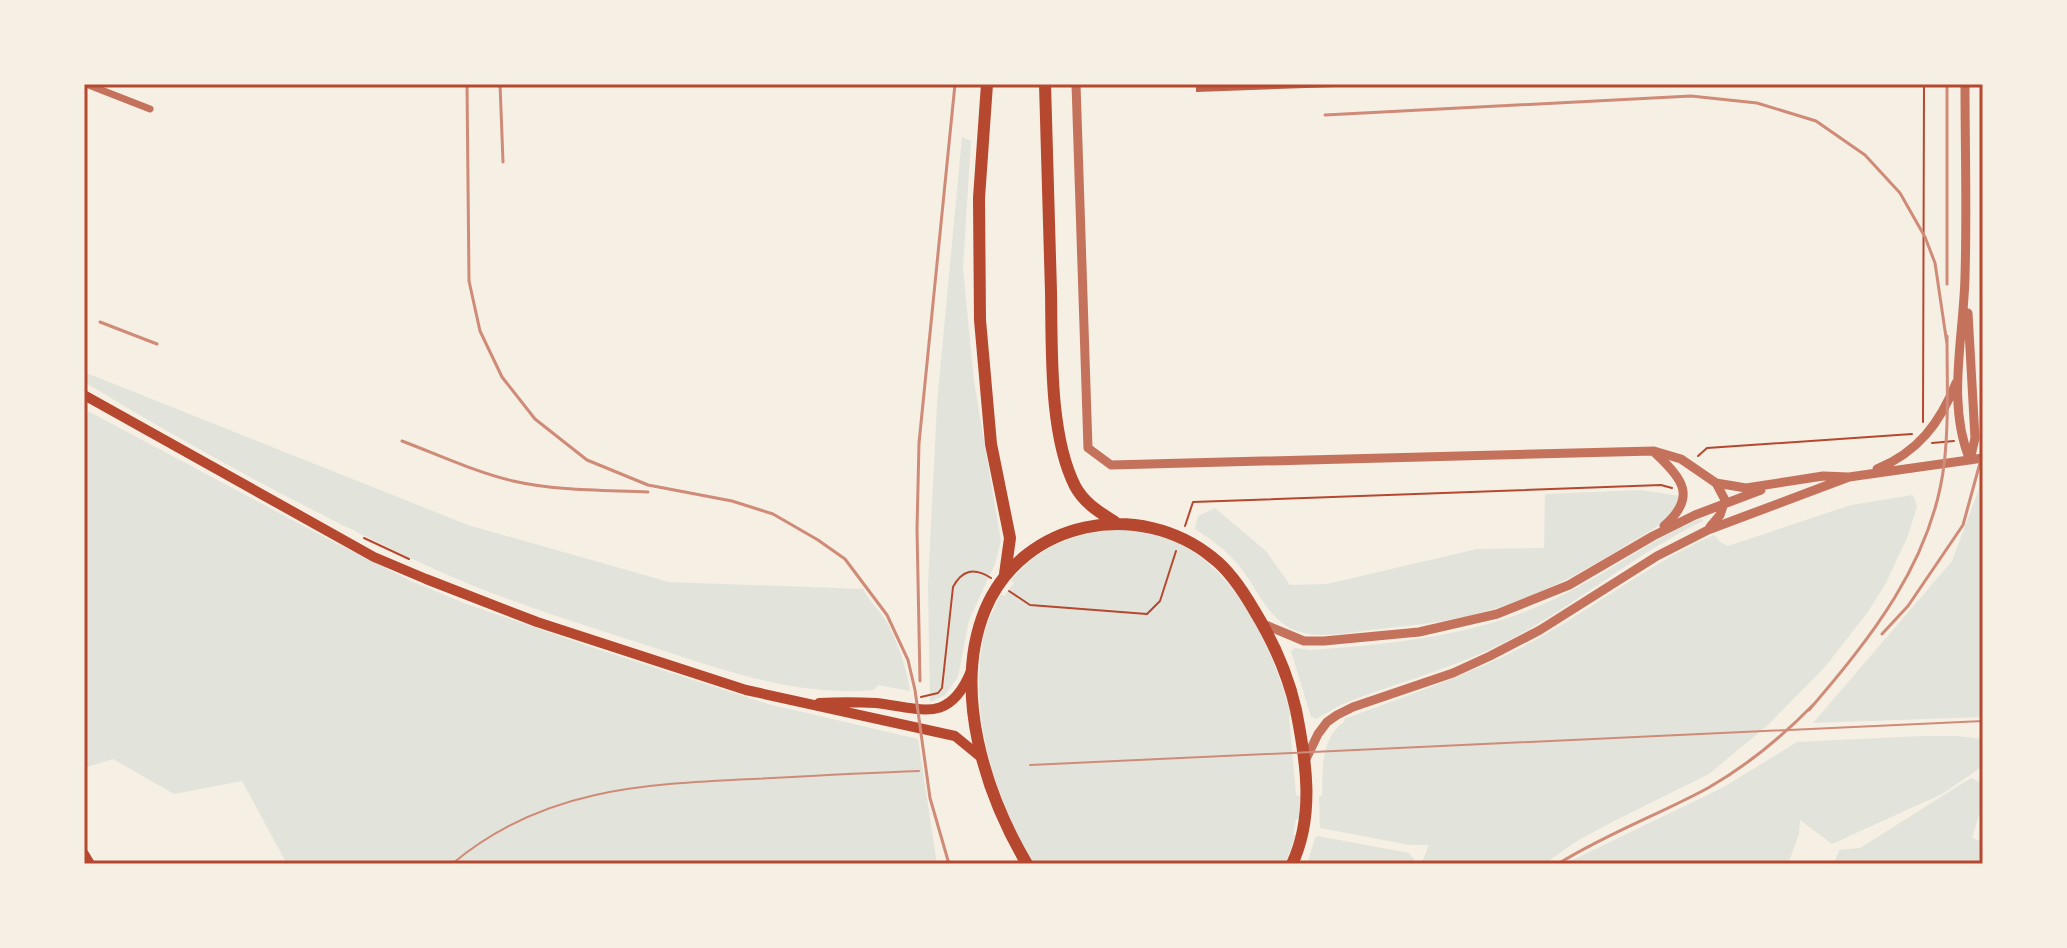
<svg xmlns="http://www.w3.org/2000/svg" width="2067" height="948" viewBox="0 0 2067 948" font-family="'Source Sans 3',sans-serif">
<rect width="100%" height="100%" fill="#f6efe4"/>
<path fill="#e2e4dc" d="M 962,137 L 971,141 L 963,268 L 974,381 L 1001,541 L 995,564 L 969,620 L 958,677 L 945,695 L 930,702 L 928,585 L 937,403 Z
M 84,372 L 468,525 L 669,582 L 863,589 C 869,600 878,609 885,619 C 897,640 907,668 910,691 L 878,685 L 874,690 C 797,697 727,671 655,648 C 581,624 504,601 432,568 C 313,513 196,450 84,382 Z
M 84,409 L 330,540 L 411,581 L 464,603 L 600,650 L 768,704 L 918,739 L 937,864 L 287,864 L 242,781 L 174,794 L 113,759 L 84,768 Z
M 1980,486 L 1983,486 L 1983,717 L 1813,723 L 1952,561 Z
M 1641,490 L 1680,496 C 1674,521 1649,531 1628,544 C 1582,573 1532,600 1479,613 C 1443,623 1407,626 1370,630 C 1348,633 1319,639 1297,631 C 1266,621 1255,581 1233,559 C 1222,547 1209,538 1195,529 L 1198,516 L 1215,508 L 1266,551 L 1290,585 L 1327,584 L 1477,549 L 1544,548 L 1545,494 Z
M 1913,495 L 1917,507 L 1907,538 L 1885,585 L 1867,613 L 1825,667 L 1768,725 L 1709,774 L 1614,821 L 1577,841 L 1544,864 L 1421,864 L 1429,845 L 1410,845 L 1320,828 L 1319,796 L 1322,796 C 1323,768 1320,739 1345,721 L 1344,719 C 1407,695 1471,675 1530,643 C 1593,609 1648,564 1714,535 L 1720,542 L 1728,546 L 1851,505 Z
M 1701,518 L 1703,521 C 1634,554 1577,605 1509,640 C 1456,668 1398,682 1343,704 C 1334,708 1326,714 1316,719 L 1311,717 L 1291,651 L 1295,648 L 1310,650 C 1392,644 1475,636 1550,601 C 1602,578 1648,541 1701,518 Z
M 1134,529 C 1149,533 1163,535 1176,542 C 1242,575 1272,648 1291,715 L 1289,716 L 1296,795 L 1300,796 L 1299,819 L 1296,819 L 1293,834 L 1296,835 L 1285,864 L 1035,864 C 994,803 969,713 983,640 C 986,623 994,609 1001,594 L 1004,596 L 1014,583 L 1011,581 C 1043,541 1085,530 1134,529 Z
M 1921,736 L 1956,736 L 1983,739 L 1983,766 L 1942,794 L 1832,844 L 1800,820 L 1799,834 L 1788,864 L 1564,864 L 1722,788 L 1797,742 Z
M 1971,778 L 1983,783 L 1983,802 L 1972,838 L 1983,842 L 1983,864 L 1834,864 L 1839,850 L 1860,848 Z
M 1318,836 L 1409,853 L 1414,859 L 1412,864 L 1307,864 L 1315,838 Z"/>
<path fill="#bf614a" d="M 1196,84 L 1335,84 L 1335,87 L 1196,92 Z"/>
<g fill="none" stroke-linecap="round" stroke-linejoin="round">
<path stroke="#b5482f" stroke-width="2" d="M 1923,422 L 1924,84
M 1932,443 L 1954,441
M 1698,456 L 1707,448 L 1912,434
M 1185,526 L 1193,502 L 1661,485 L 1672,488
M 364,538 L 409,559
M 1009,591 L 1030,605 L 1147,614 L 1160,601 L 1176,551
M 921,697 L 938,693 L 942,688 L 953,587 C 962,570 974,567 991,578"/>
<path stroke="#c5725c" stroke-width="7" d="M 86,84 L 150,109"/>
<path stroke="#c5725c" stroke-width="9" d="M 1076,84 L 1088,448 L 1111,465 L 1654,451 L 1681,459 L 1716,483 L 1746,488 L 1823,476 L 1849,477
M 1965,84 C 1965,148 1967,212 1965,276 C 1964,336 1946,403 1970,460
M 1968,313 L 1975,438 L 1970,460
M 1656,454 C 1683,479 1697,497 1664,526
M 1877,469 C 1918,452 1940,423 1956,383
M 1710,527 L 1720,515 L 1725,500 L 1716,483
M 1263,624 L 1304,641 L 1324,641 L 1419,632 L 1497,614 L 1569,585 L 1653,536 L 1695,515 L 1761,490
M 1306,759 L 1318,734 L 1327,722 L 1337,715 L 1353,707 L 1453,673 L 1490,656 L 1540,630 L 1657,556 L 1708,530 L 1849,477 L 1983,458"/>
<path stroke="#b5482f" stroke-width="10" d="M 84,395 L 374,557 L 426,579 L 537,622 L 746,690 L 955,736 L 983,759
M 819,703 C 838,702 857,702 876,703 C 921,708 949,725 971,671
M 84,854 L 90,864"/>
<path stroke="#b5482f" stroke-width="12" d="M 987,84 L 979,198 L 980,320 L 991,444 L 1010,538 L 1005,574
M 1045,84 C 1047,153 1049,223 1051,292 C 1052,349 1049,435 1075,486 C 1084,503 1099,512 1115,522
M 1027,864 C 985,793 952,691 985,610 C 1023,519 1140,498 1213,558 C 1230,571 1243,591 1254,610 C 1273,641 1288,674 1296,710 C 1306,760 1315,815 1292,864"/>
<path stroke="#cf8b77" stroke-width="2" d="M 1030,765 L 1983,721
M 452,864 C 541,789 642,784 753,779 C 808,776 863,773 919,771"/>
<path stroke="#cf8b77" stroke-width="3" d="M 467,84 L 469,281 L 480,331 L 502,377 L 535,419 L 587,460 L 648,485 L 732,501 L 773,514 L 818,540 L 845,559 L 887,615 L 908,660 L 915,690 L 930,798 L 949,864
M 500,84 L 503,162
M 1947,84 L 1947,284
M 1325,115 L 1691,96 L 1757,103 L 1816,121 L 1865,155 L 1900,193 L 1925,237 L 1935,263 L 1947,344
M 100,322 L 157,344
M 402,441 C 439,455 475,472 513,481 C 557,491 603,490 648,492
M 1882,634 L 1908,606 L 1963,525 L 1983,452
M 920,681 L 917,529 L 919,443 L 955,84
M 1809,710 C 1870,639 1932,562 1944,465 C 1949,423 1947,379 1947,336
M 1558,864 C 1606,834 1658,815 1708,788 C 1748,765 1783,736 1815,703"/>
</g>
<rect width="2067" height="948" fill="none" stroke="#f6efe4" stroke-width="172"/>
<rect x="86" y="86" width="1895" height="776" fill="none" stroke="#b5482f" stroke-width="3"/>
</svg>
